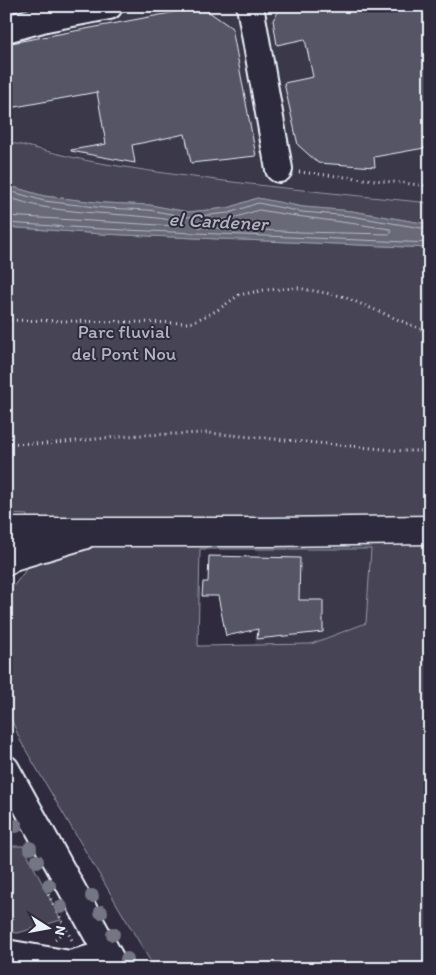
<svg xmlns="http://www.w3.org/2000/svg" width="436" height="975" viewBox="0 0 436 975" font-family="Itim,sans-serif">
<rect width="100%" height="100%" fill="#2f2a3d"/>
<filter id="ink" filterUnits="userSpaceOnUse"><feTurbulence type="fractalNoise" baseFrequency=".02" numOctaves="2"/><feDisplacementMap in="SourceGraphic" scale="10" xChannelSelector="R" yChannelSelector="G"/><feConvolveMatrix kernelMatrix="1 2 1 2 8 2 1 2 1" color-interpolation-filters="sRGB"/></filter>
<g filter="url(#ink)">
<path fill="#3b3749" d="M 6,6 L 430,6 L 430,203 L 209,179 L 104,164 L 37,147 L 6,142 Z
M 258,549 L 371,549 L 366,623 L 312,644 L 255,645 Z"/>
<path fill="#464455" stroke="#979aa6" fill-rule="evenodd" d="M 6,142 C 40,148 73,159 106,164 C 213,182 322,192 430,203 L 430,221 L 422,223 L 352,211 L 303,207 L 257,198 L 228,208 L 188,212 L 150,205 L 104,203 L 44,196 L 6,185 Z
M 6,227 L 102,234 L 430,248 L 430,969 L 155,969 L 21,742 L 6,707 L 6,596 L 25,571 L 27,515 L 6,514 ZM 200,549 L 371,549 L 366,623 L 311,644 L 198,646 Z
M 6,846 L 23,846 L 61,920 L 18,933 L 6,932 Z"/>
<path fill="#696978" stroke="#9c9fab" d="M 6,185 L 44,196 L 104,203 L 150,205 L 188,212 L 228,208 L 257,198 L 303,207 L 352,211 L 422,223 L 430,221 L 430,248 L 102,234 L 6,227 Z"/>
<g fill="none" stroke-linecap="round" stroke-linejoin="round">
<path stroke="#b5bbc5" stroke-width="1" d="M 6,190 L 44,201 L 104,208 L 149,210 L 188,217 L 229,213 L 258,203 L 302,212 L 351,216 L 421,228 L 430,226
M 6,197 C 18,200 31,205 43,207 C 88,215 133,213 177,221 L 178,224 L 176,226 L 6,216
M 259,210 C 303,218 347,222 390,229 L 392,232 L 390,234 L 300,232 L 199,227 L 197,225 L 198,222 L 230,219 Z
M 6,223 L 102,229 L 430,243"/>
</g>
<path fill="#575565" stroke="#e8f1f8" d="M 282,6 L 430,6 L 430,147 L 374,157 L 375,167 L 318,163 L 298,145 L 284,83 L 313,77 L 305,39 L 277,45 L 273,20 Z
M 202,7 L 232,28 L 256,156 L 191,163 L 185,134 L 132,145 L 135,163 L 71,151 L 71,150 L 106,144 L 97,92 L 10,108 L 6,79 L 6,44 Z
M 209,556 L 300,558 L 299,600 L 323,600 L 323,632 L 257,639 L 258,629 L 226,636 L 218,596 L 202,596 L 203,582 L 208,582 Z"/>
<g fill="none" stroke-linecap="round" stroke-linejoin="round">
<g stroke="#e8f1f8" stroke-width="30">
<path id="minor" d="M 250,6 L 279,169
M 6,29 L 46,18 L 109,6
M 6,562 L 13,557 L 83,536
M 6,769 L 116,969
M 6,953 L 70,964 L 107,954"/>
</g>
<g stroke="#e8f1f8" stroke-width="31">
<path id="major" d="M 6,532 L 271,532 L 430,530"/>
</g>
<path stroke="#e8f1f8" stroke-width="3" stroke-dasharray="1 4" stroke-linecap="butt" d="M 299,172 L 430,186
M 6,320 L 190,323 L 216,311 L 239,295 L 264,290 L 298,288 L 342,296 L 430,333
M 6,443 L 44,444 L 139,435 L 209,433 L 404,451 L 430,451
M 6,737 L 13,749
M 46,890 L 73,942
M 55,939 L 61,934 L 64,926"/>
<use href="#minor" stroke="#2f2a3d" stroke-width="26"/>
<use href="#major" stroke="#2f2a3d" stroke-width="28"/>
</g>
<g fill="#757684">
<circle cx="16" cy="826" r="7"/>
<circle cx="30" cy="848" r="7"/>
<circle cx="37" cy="861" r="7"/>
<circle cx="49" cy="885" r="7"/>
<circle cx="92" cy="896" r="7"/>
<circle cx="61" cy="907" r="7"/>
<circle cx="101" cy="912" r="7"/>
<circle cx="113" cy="934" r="7"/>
<circle cx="127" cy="959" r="7"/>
</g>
</g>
<g text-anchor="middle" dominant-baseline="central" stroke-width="4" stroke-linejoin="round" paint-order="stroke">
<g font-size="19" fill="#afb4bf" stroke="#2f2a3d">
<text x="124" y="331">Parc fluvial<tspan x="124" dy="22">del Pont Nou</tspan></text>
</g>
<g font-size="20" font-style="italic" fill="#afb4be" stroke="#2f2a3d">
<text transform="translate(218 221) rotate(3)">el Cardener</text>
</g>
</g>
<rect width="436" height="975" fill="none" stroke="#2f2a3d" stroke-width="25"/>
<rect x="12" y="12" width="411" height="950" fill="none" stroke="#e8f1f8" stroke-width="2" filter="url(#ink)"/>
<g transform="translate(48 928) rotate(101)" stroke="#2f2a3d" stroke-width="4" paint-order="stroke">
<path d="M0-4L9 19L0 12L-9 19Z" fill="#e8f1f8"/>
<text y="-8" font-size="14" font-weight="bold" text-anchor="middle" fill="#e8f1f8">N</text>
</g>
</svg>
